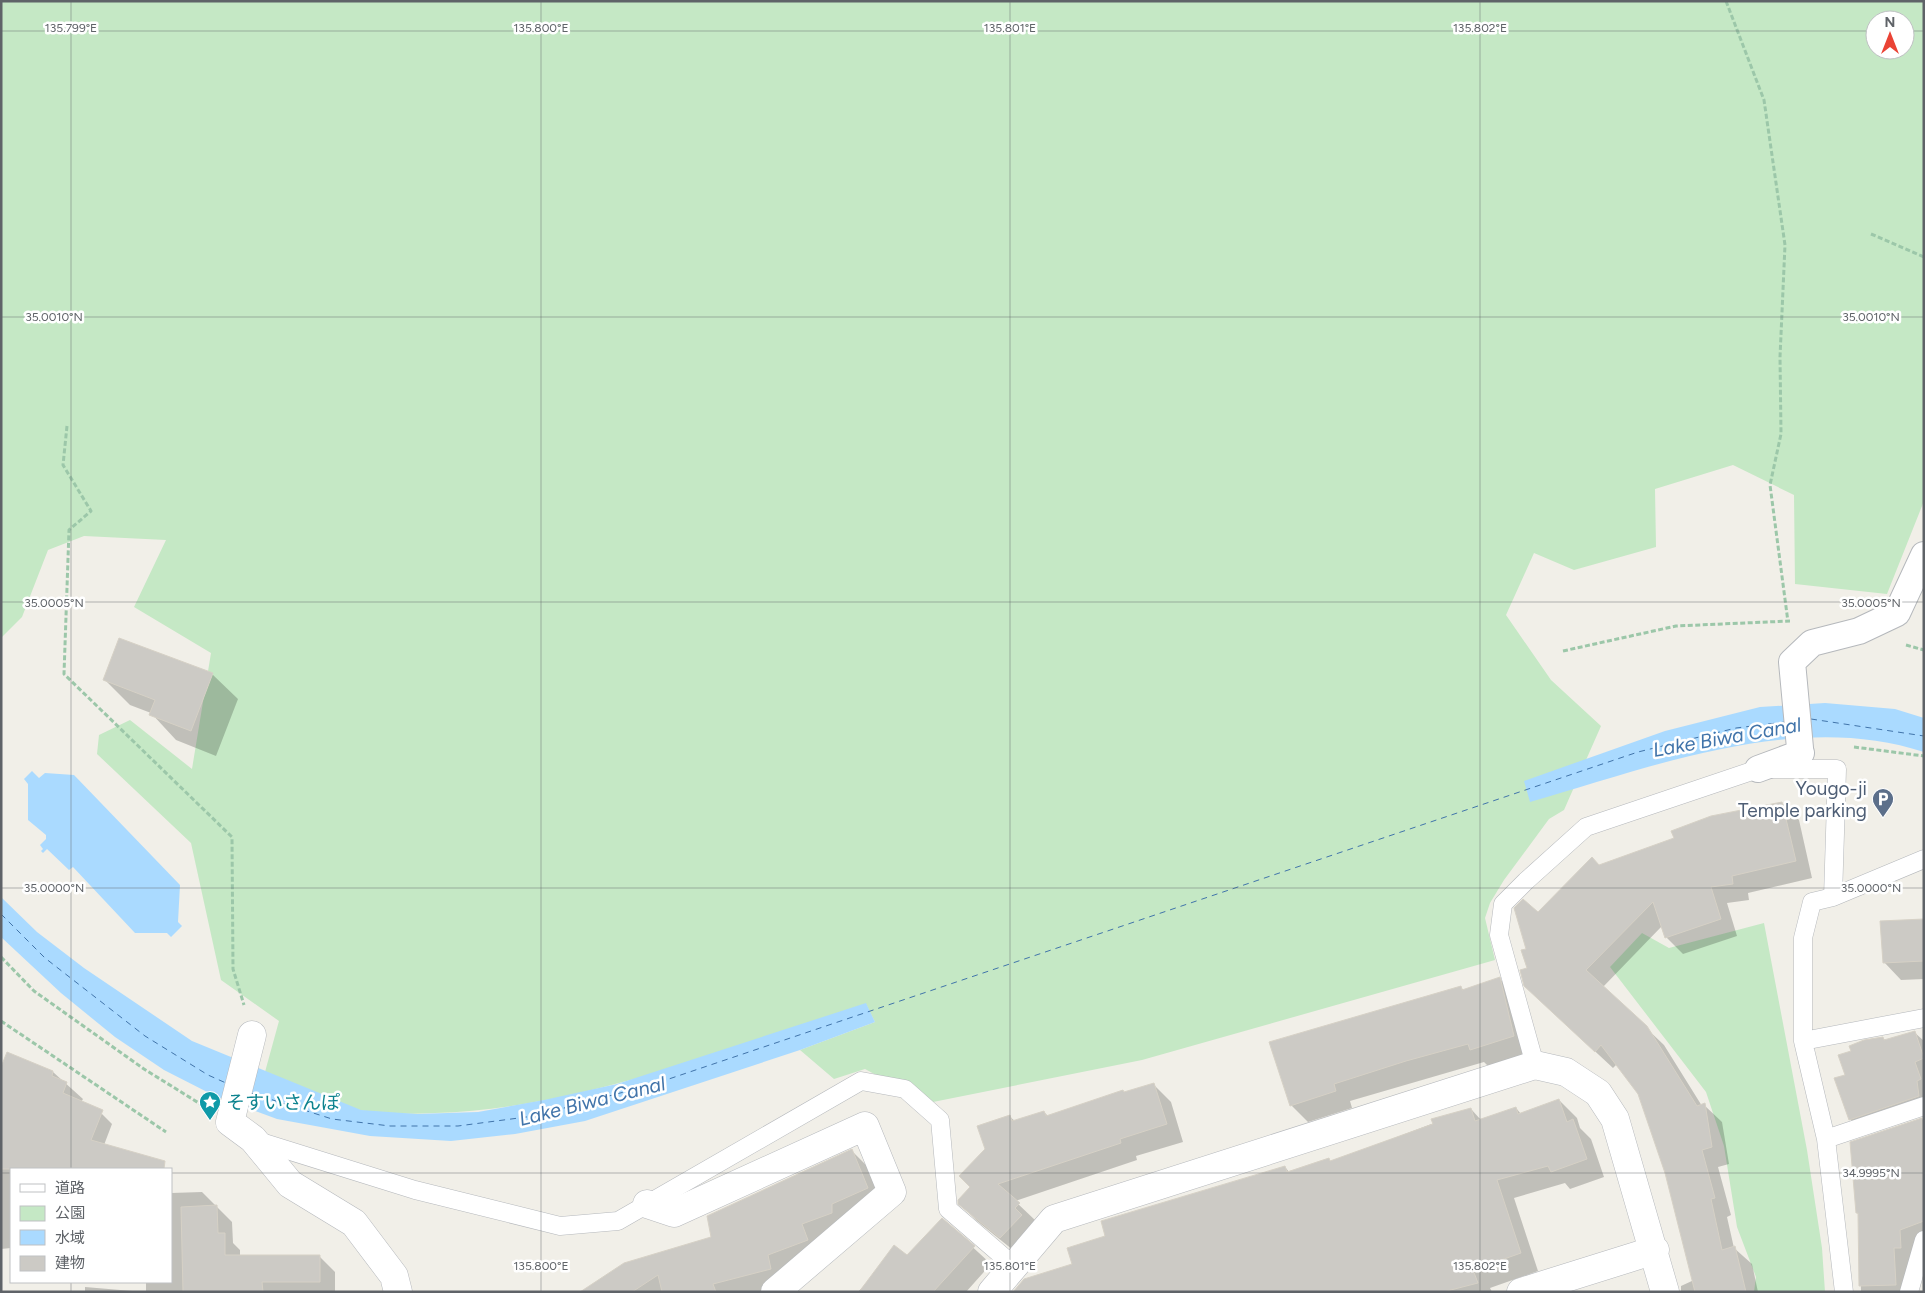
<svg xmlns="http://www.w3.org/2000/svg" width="1925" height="1293" viewBox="0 0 1925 1293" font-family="Figtree,'Noto Sans JP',sans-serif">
<rect width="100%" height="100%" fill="#f1efe8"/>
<path fill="#c5e8c5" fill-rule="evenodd" d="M 1,1 L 1924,1 L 1924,501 L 1887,594 L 1795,584 L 1794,495 L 1733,465 L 1655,489 L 1656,547 L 1574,570 L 1534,553 L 1506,615 L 1551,680 L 1601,726 L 1564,810 L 1549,819 L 1504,880 L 1490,903 L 1485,918 L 1495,960 L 1142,1060 L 928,1103 L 865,1069 L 834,1079 L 800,1050 L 875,1022 L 866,1004 C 729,1048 580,1109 435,1113 C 414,1114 381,1115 360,1110 C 328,1101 296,1085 265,1072 L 279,1021 L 221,980 L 191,843 L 97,754 L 99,735 L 130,720 L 192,769 L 211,653 L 134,607 L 166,540 L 84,536 L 48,550 L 22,617 L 1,638 ZM 1875,20 L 1905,20 L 1905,50 L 1875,50 Z
M 1764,923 L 1807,1150 L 1822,1248 L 1825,1292 L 1754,1292 L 1756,1277 L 1737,1227 L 1724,1146 L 1706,1092 L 1610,967 L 1642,933 L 1669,948 Z"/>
<path fill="#aadaff" d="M 1825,703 L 1895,709 L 1924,718 L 1924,752 C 1797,710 1652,767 1530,802 L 1524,781 L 1665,731 L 1760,707 Z
M 32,771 L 39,778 L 45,773 L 74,775 L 180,885 L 178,922 L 182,926 L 171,937 L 167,933 L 135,933 L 73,867 L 69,870 L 47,849 L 43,853 L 41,851 L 43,849 L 40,845 L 46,839 L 46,835 L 28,820 L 28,784 L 24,779 Z
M 1,897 L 37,932 L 84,968 L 192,1041 L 361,1110 L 417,1114 L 478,1112 L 544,1100 L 617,1084 L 866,1003 L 875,1022 L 800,1050 L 585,1121 L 515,1134 L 451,1141 L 370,1136 L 277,1119 L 217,1097 L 164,1070 L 115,1037 L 61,993 L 1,937 Z"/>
<path fill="#0003" d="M 212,674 L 238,699 L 216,756 L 176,740 L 151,713 L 130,705 L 104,679 Z
M 1782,803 L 1799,820 L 1812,878 L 1748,893 L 1749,900 L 1727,903 L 1737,936 L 1683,954 L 1666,937 L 1662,926 L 1603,987 L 1664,1045 L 1702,1106 L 1704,1105 L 1722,1122 L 1729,1164 L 1718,1167 L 1731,1215 L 1727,1217 L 1734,1248 L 1752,1264 L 1758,1292 L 1681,1292 L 1681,1286 L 1694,1280 L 1667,1173 L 1639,1093 L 1617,1064 L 1613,1068 L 1543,1003 L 1528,969 L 1527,950 L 1538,914 L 1599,866 Z
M 1924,920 L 1924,979 L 1901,980 L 1884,962 Z
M 1499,978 L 1516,996 L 1530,1053 L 1488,1066 L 1484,1062 L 1350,1101 L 1352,1108 L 1308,1122 L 1291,1105 L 1460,987 L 1464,990 Z
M 1914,1032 L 1924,1041 L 1924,1115 L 1865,1135 L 1850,1119 L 1847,1075 L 1883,1038 L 1886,1041 Z
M 10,1054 L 53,1072 L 83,1099 L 81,1102 L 96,1108 L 112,1124 L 104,1145 L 149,1158 L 160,1169 L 11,1169 L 11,1248 L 1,1249 L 1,1077 Z
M 1154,1085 L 1171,1102 L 1183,1142 L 1136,1156 L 1137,1160 L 1015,1201 L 1036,1221 L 1018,1254 L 977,1221 L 959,1203 L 971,1188 L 986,1149 L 1010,1117 L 1015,1121 L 1044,1112 L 1048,1116 Z
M 1559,1100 L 1577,1118 L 1580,1128 L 1591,1139 L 1604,1177 L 1570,1189 L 1565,1183 L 1514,1198 L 1538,1271 L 1490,1288 L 1492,1292 L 1038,1292 L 1107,1237 L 1285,1167 L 1290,1173 L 1328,1159 L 1331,1162 L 1471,1109 L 1481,1120 L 1516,1108 L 1521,1114 Z
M 1924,1119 L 1924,1242 L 1916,1292 L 1861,1292 L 1859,1215 L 1857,1213 L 1852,1143 Z
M 852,1151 L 867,1166 L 883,1204 L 786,1285 L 757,1292 L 607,1292 L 712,1238 Z
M 202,1192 L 232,1222 L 233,1243 L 240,1250 L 240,1256 L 319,1256 L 335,1272 L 335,1292 L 146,1292 L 146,1282 L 171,1282 L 171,1193 Z
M 942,1219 L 991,1264 L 966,1292 L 858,1292 L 868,1281 L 907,1257 Z
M 85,1287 L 144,1292 L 85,1292 Z"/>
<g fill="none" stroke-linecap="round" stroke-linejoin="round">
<path stroke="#4174aa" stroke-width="1" stroke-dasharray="6 5" stroke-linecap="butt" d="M 1811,719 L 1924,736
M 1,914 L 45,958 L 145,1036 L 208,1075 L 226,1083
M 251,1093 L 332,1119 L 390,1126 L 458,1126 L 534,1116 L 654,1084 L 1638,752 L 1736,728 L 1785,722"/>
</g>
<path fill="#cccac5" stroke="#d6d1c6" d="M 119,638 L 213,673 L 191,731 L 149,715 L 155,700 L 103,680 Z
M 1782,802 L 1796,861 L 1732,876 L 1733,884 L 1711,887 L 1721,919 L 1665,938 L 1653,902 L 1586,970 L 1647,1026 L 1697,1106 L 1705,1103 L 1712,1147 L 1702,1150 L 1715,1198 L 1711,1199 L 1722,1250 L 1735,1246 L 1746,1292 L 1695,1292 L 1665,1173 L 1638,1094 L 1601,1045 L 1595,1052 L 1524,986 L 1520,970 L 1527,968 L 1521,950 L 1526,949 L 1514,908 L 1523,899 L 1538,912 L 1592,857 L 1599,865 L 1674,838 L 1671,831 L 1711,816 Z
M 1924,919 L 1924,961 L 1883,963 L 1880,921 Z
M 1500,977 L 1514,1036 L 1470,1050 L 1468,1044 L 1406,1061 L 1334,1084 L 1336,1091 L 1290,1106 L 1269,1042 L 1461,986 L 1462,990 Z
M 1915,1031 L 1924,1058 L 1915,1062 L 1921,1079 L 1917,1081 L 1919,1096 L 1849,1120 L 1834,1078 L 1845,1075 L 1838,1055 L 1851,1051 L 1849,1046 L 1864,1040 L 1883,1037 L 1884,1040 Z
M 7,1052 L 53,1071 L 52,1076 L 67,1082 L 63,1093 L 103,1110 L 91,1140 L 165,1161 L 164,1169 L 1,1169 L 1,1067 Z
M 1154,1083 L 1167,1124 L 1120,1139 L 1121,1143 L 998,1184 L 1020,1203 L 1015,1208 L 1022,1215 L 1000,1238 L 958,1204 L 958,1200 L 970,1187 L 959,1176 L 985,1149 L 977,1126 L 1010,1115 L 1012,1121 L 1044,1111 L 1046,1116 L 1123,1090 L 1124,1092 Z
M 1559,1099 L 1567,1122 L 1573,1119 L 1587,1159 L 1551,1172 L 1548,1166 L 1497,1180 L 1521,1253 L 1473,1270 L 1478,1283 L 1443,1292 L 1013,1292 L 1024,1279 L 1072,1264 L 1067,1248 L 1105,1236 L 1101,1221 L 1285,1166 L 1287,1172 L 1329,1158 L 1330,1161 L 1433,1124 L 1431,1119 L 1471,1108 L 1475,1121 L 1516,1107 L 1518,1114 Z
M 1922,1118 L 1924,1221 L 1900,1230 L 1901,1248 L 1894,1248 L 1896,1285 L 1859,1286 L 1858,1213 L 1856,1213 L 1850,1142 Z
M 852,1149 L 868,1188 L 832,1204 L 832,1213 L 802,1224 L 808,1240 L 768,1255 L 771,1269 L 713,1284 L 716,1292 L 662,1292 L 658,1275 L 632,1292 L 580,1292 L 624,1263 L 711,1237 L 707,1216 Z
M 217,1205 L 218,1233 L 225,1233 L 225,1255 L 320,1255 L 320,1282 L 262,1282 L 263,1292 L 183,1292 L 181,1207 Z
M 942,1218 L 975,1246 L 933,1292 L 859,1292 L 894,1245 L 907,1255 Z"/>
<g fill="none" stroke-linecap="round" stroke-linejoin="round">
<g stroke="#b5b8bc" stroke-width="19">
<path id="service" d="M 1803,1041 L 1924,1018
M 1535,1065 L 1499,935 L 1503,904 L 1526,881 L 1586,827 L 1758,769 L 1837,769 L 1833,897
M 1826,1139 L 1924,1106
M 255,1140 L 415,1190 L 560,1226 L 618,1221 L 861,1081 L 905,1089 L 940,1120 L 948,1209 L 1014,1266
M 1844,1292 L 1826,1139 L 1803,1041 L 1803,938 L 1812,902 L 1833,897 L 1924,859
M 1909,1292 L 1924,1240"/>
</g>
<g stroke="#b5b8bc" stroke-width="28">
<path id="pedestrian" d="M 1800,748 L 1792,662 L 1812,643 L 1859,631 L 1897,613 L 1924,555
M 1758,769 L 1801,753"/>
</g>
<g stroke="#b5b8bc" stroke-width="29">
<path id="minor" d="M 252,1035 L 230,1122 L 253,1139 L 290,1184 L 354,1223 L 394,1276 L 398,1292
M 647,1204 L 674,1213 L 865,1126 L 892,1192 L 775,1292
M 992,1292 L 1054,1219 L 1535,1065 L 1566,1072 L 1598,1093 L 1615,1119 L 1665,1292
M 1521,1292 L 1655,1250"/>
</g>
<path stroke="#9cc7a9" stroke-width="3" stroke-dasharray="5 2.5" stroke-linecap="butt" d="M 1726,1 L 1764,100 L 1785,245 L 1780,357 L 1781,434 L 1770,485 L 1788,622
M 1871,234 L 1924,257
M 67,426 L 63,465 L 91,511 L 69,530 L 64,674 L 232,837 L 233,969 L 244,1005
M 1906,645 L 1924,650
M 1563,651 L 1676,626 L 1790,621
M 1854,747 L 1924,756
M 1,957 L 34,991 L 144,1069 L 202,1105
M 1,1021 L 166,1132"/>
<use href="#service" stroke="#fff" stroke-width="18"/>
<use href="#pedestrian" stroke="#fff" stroke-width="26"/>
<use href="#minor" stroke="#fff" stroke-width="28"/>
</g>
<path fill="none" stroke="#5f6368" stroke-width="1" stroke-opacity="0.45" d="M 71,1 L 71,1169M 541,1 L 541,1292M 1010,1 L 1010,1292M 1480,1 L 1480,1292M 1,31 L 1875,31M 1905,31 L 1924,31M 1,317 L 1924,317M 1,602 L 1924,602M 1,888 L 1924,888M 1,1173 L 11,1173M 171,1173 L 1924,1173M 71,1282 L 71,1292"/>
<defs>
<g id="parking-pin" transform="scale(1.125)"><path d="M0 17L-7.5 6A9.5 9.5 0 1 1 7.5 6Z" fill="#5c6f8a" stroke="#fff"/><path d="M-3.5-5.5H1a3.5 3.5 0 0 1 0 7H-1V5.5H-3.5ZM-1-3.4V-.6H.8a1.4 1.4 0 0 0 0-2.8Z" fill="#fff"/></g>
<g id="sight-pin" transform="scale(1.125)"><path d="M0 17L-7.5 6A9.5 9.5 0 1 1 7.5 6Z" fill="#0f9aa8" stroke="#fff"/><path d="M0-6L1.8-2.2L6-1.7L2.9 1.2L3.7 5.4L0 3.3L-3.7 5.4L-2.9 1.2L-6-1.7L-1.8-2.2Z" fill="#fff"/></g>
</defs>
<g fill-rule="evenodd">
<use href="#parking-pin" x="1883" y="799"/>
<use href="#sight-pin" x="210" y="1102"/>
</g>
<g text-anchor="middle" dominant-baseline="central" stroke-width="5" stroke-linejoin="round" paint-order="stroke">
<g font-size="19" fill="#4e5e75" stroke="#fff" text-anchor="end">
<text x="1867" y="788">Yougo-ji<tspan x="1867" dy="22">Temple parking</tspan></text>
</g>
<g font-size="19" fill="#0d838f" stroke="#fff" text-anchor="start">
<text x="226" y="1102">そすいさんぽ</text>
</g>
<g font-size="20" font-style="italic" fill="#4174aa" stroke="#fff">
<text transform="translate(1727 737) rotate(-10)">Lake Biwa Canal</text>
<text transform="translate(592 1101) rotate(-14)">Lake Biwa Canal</text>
</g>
</g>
<g font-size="12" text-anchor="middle" fill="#5f6368" stroke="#fff" stroke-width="5" stroke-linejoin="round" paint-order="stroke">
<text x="71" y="32">135.799°E</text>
<text x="541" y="32">135.800°E</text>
<text x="1010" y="32">135.801°E</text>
<text x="1480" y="32">135.802°E</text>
<text x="54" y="321">35.0010°N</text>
<text x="1871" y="321">35.0010°N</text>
<text x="54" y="607">35.0005°N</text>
<text x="1871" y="607">35.0005°N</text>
<text x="54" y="892">35.0000°N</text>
<text x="1871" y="892">35.0000°N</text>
<text x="1871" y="1177">34.9995°N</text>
<text x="541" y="1270">135.800°E</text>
<text x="1010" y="1270">135.801°E</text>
<text x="1480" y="1270">135.802°E</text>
</g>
<rect width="1925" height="1293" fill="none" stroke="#5f6368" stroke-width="5"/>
<rect x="10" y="1168" width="162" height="115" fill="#ffffff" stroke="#bfc1c3"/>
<rect x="20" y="1184" width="25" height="8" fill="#ffffff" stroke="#bfc1c3"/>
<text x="55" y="1193" font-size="15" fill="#5f6368">道路</text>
<rect x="20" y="1206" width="25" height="15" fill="#c5e8c5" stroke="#bfc1c3"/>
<text x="55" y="1218" font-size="15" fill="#5f6368">公園</text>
<rect x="20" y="1230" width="25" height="15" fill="#aadaff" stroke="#bfc1c3"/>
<text x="55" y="1243" font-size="15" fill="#5f6368">水域</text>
<rect x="20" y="1256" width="25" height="15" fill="#cccac5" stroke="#bfc1c3"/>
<text x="55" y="1268" font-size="15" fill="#5f6368">建物</text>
<g transform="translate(1890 35)"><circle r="24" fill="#ffffff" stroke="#bfc1c3"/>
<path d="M0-4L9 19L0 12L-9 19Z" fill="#ea4335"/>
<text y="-8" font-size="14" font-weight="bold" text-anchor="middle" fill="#5f6368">N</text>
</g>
</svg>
